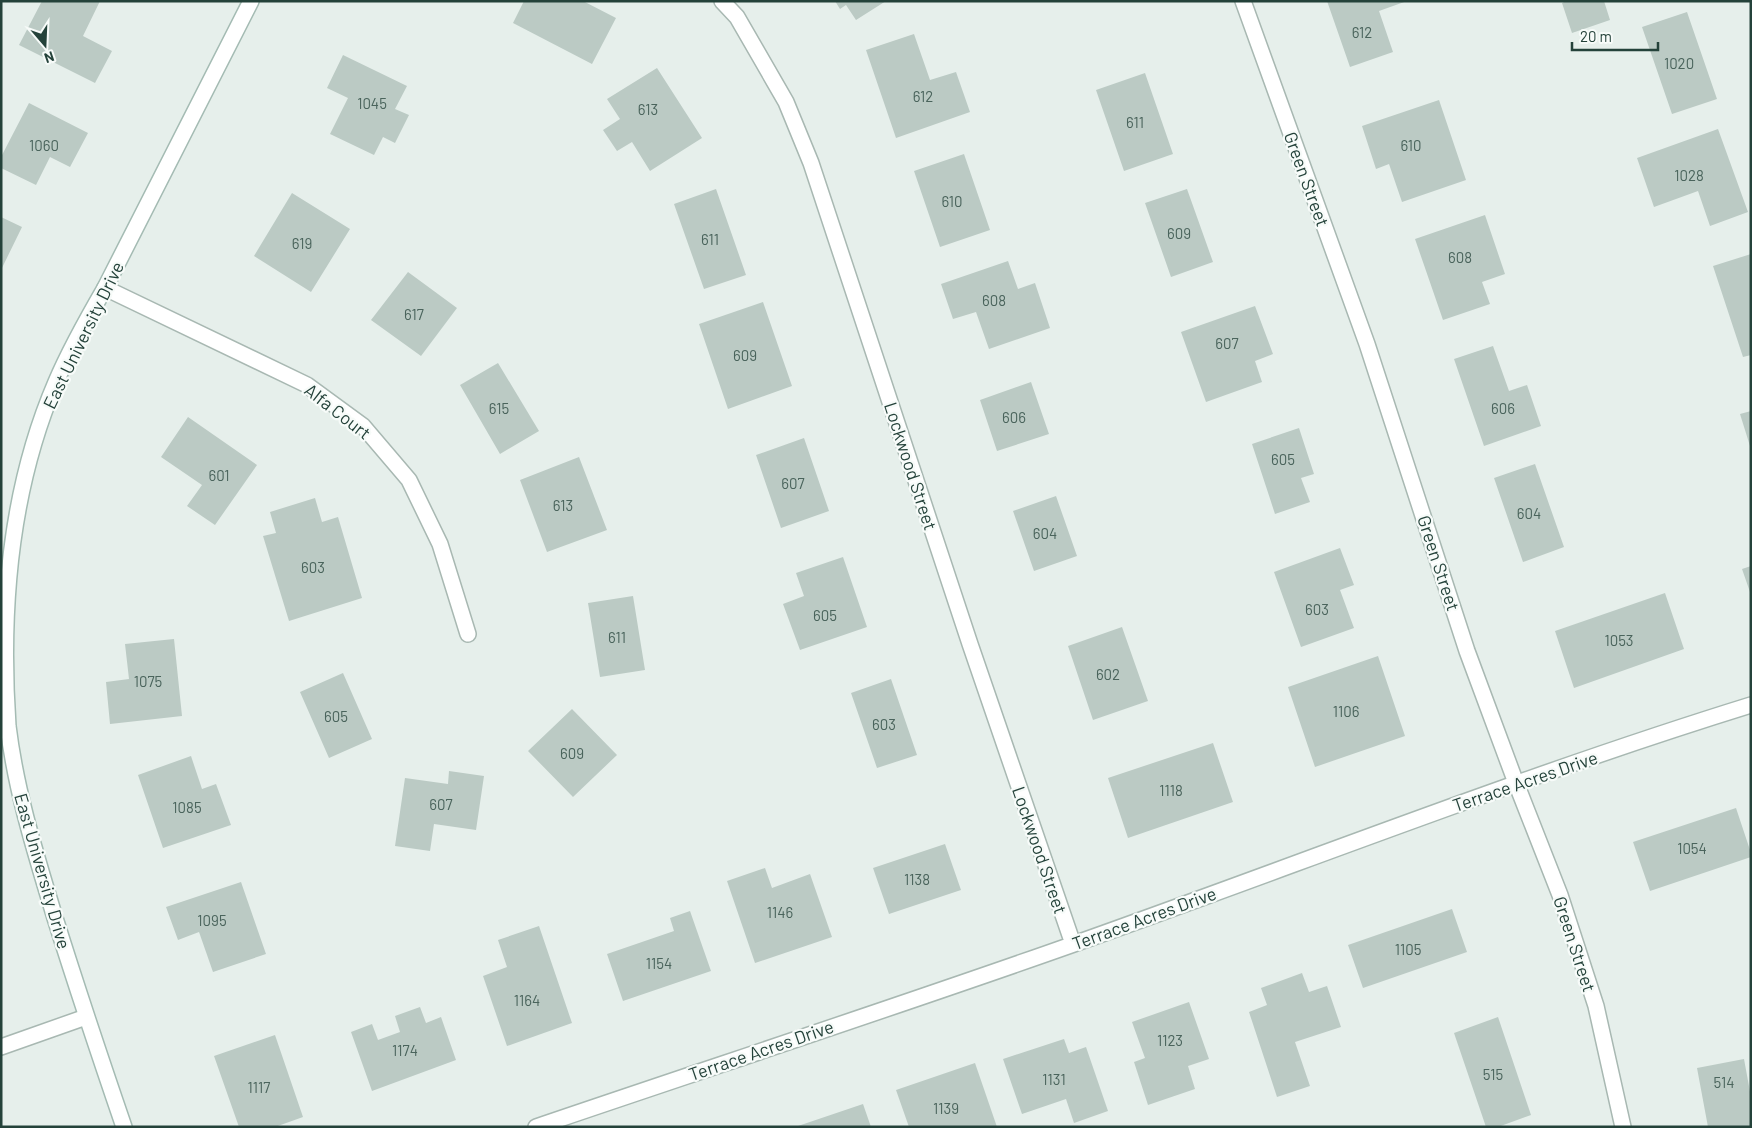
<svg xmlns="http://www.w3.org/2000/svg" width="1752" height="1128" viewBox="0 0 1752 1128" font-family="Barlow,sans-serif">
<rect width="100%" height="100%" fill="#e6efeb"/>
<path fill="#bbcac4" d="M 42,1 L 100,1 L 83,36 L 112,51 L 95,83 L 19,45 Z
M 524,1 L 583,1 L 616,18 L 592,64 L 513,23 Z
M 835,1 L 886,1 L 856,20 L 846,5 L 840,9 Z
M 1327,1 L 1407,1 L 1379,11 L 1393,52 L 1350,67 Z
M 1566,1 L 1604,1 L 1610,20 L 1572,33 L 1562,3 Z
M 1687,12 L 1717,99 L 1672,114 L 1642,27 Z
M 914,34 L 930,80 L 956,72 L 970,112 L 896,138 L 866,50 Z
M 343,55 L 407,86 L 395,109 L 409,115 L 395,143 L 383,137 L 374,155 L 330,134 L 348,98 L 327,88 Z
M 657,68 L 702,138 L 650,171 L 632,142 L 617,151 L 603,130 L 620,119 L 607,99 Z
M 1145,73 L 1173,154 L 1124,171 L 1096,90 Z
M 1439,100 L 1466,180 L 1402,202 L 1389,164 L 1376,169 L 1362,126 Z
M 29,103 L 88,133 L 70,167 L 50,157 L 36,185 L 1,168 L 1,157 Z
M 1718,129 L 1748,212 L 1710,226 L 1698,191 L 1654,207 L 1637,158 Z
M 964,154 L 990,230 L 940,247 L 914,171 Z
M 716,189 L 746,275 L 704,289 L 674,204 Z
M 1187,189 L 1213,262 L 1171,277 L 1145,203 Z
M 292,193 L 350,229 L 311,292 L 254,256 Z
M 1485,215 L 1505,274 L 1482,282 L 1490,304 L 1443,320 L 1415,239 Z
M 1,217 L 22,227 L 1,270 Z
M 1751,254 L 1751,355 L 1743,357 L 1713,266 Z
M 1008,261 L 1018,289 L 1035,283 L 1050,328 L 989,349 L 976,312 L 953,319 L 941,284 Z
M 408,272 L 457,308 L 421,356 L 371,320 Z
M 763,302 L 792,386 L 728,409 L 699,324 Z
M 1255,306 L 1273,354 L 1255,361 L 1262,382 L 1206,402 L 1181,332 Z
M 1493,346 L 1509,391 L 1527,385 L 1541,426 L 1484,446 L 1454,359 Z
M 498,363 L 539,431 L 500,454 L 460,385 Z
M 1031,382 L 1049,434 L 997,451 L 980,400 Z
M 1751,411 L 1751,446 L 1750,446 L 1740,414 Z
M 188,417 L 257,465 L 215,525 L 187,506 L 202,485 L 161,457 Z
M 1299,428 L 1314,474 L 1301,478 L 1310,502 L 1275,514 L 1252,444 Z
M 804,438 L 829,511 L 781,528 L 756,455 Z
M 579,457 L 607,530 L 547,552 L 520,480 Z
M 1535,464 L 1564,547 L 1523,562 L 1494,478 Z
M 1056,496 L 1077,556 L 1034,571 L 1013,511 Z
M 315,498 L 322,522 L 338,517 L 362,598 L 289,621 L 263,536 L 276,533 L 270,512 Z
M 1340,548 L 1354,585 L 1340,590 L 1354,628 L 1301,647 L 1274,572 Z
M 843,557 L 867,627 L 800,650 L 783,604 L 804,596 L 796,573 Z
M 1751,566 L 1751,592 L 1750,592 L 1742,569 Z
M 1665,593 L 1684,649 L 1574,688 L 1555,631 Z
M 633,596 L 645,670 L 600,677 L 588,603 Z
M 1122,627 L 1148,701 L 1093,720 L 1068,646 Z
M 174,639 L 182,716 L 110,724 L 106,682 L 129,679 L 125,644 Z
M 1378,656 L 1405,736 L 1315,767 L 1288,687 Z
M 343,673 L 372,739 L 329,758 L 300,692 Z
M 891,679 L 917,755 L 877,768 L 851,693 Z
M 572,709 L 617,755 L 573,797 L 528,751 Z
M 1213,743 L 1233,802 L 1128,838 L 1108,778 Z
M 191,756 L 202,789 L 216,784 L 231,825 L 163,848 L 138,775 Z
M 449,771 L 484,776 L 476,830 L 434,824 L 430,851 L 395,846 L 405,778 L 448,784 Z
M 1736,808 L 1751,853 L 1751,857 L 1650,891 L 1633,842 Z
M 945,844 L 961,890 L 889,914 L 873,868 Z
M 765,868 L 772,888 L 810,874 L 832,937 L 755,963 L 727,881 Z
M 241,882 L 266,954 L 213,972 L 199,932 L 178,940 L 166,907 Z
M 1452,909 L 1467,952 L 1363,988 L 1348,945 Z
M 690,911 L 711,971 L 623,1001 L 607,954 L 674,931 L 670,918 Z
M 539,926 L 572,1023 L 507,1046 L 483,976 L 507,967 L 498,940 Z
M 1302,973 L 1309,992 L 1327,986 L 1341,1027 L 1295,1042 L 1310,1086 L 1277,1097 L 1249,1012 L 1267,1005 L 1261,988 Z
M 1189,1002 L 1209,1059 L 1188,1066 L 1195,1089 L 1148,1105 L 1134,1062 L 1145,1058 L 1132,1022 Z
M 420,1007 L 426,1023 L 441,1017 L 456,1060 L 372,1091 L 351,1032 L 372,1024 L 378,1040 L 400,1032 L 395,1016 Z
M 1498,1017 L 1531,1115 L 1498,1127 L 1486,1127 L 1454,1033 Z
M 275,1035 L 303,1117 L 275,1127 L 239,1127 L 214,1056 Z
M 1064,1039 L 1069,1053 L 1086,1047 L 1108,1111 L 1074,1123 L 1066,1099 L 1022,1114 L 1003,1059 Z
M 1744,1059 L 1751,1097 L 1751,1127 L 1708,1127 L 1697,1068 Z
M 975,1063 L 997,1127 L 909,1127 L 896,1090 Z
M 863,1104 L 871,1127 L 798,1127 L 798,1126 Z"/>
<g fill="none" stroke-linecap="round" stroke-linejoin="round">
<g stroke="#a8b8b2" stroke-width="18">
<path id="minor" d="M 722,1 L 737,17 L 786,102 L 811,163 L 970,644 L 1073,944
M 1243,1 L 1367,344 L 1467,651 L 1516,783 L 1560,895 L 1596,1006 L 1623,1127
M 105,288 L 307,385 L 363,426 L 409,480 L 440,544 L 468,634
M 1,1047 L 86,1017
M 536,1127 C 715,1066 896,1007 1074,944 C 1300,864 1522,776 1751,705"/>
</g>
<g stroke="#a4bbb3" stroke-width="18">
<path id="secondary" d="M 124,1127 C 100,1057 77,988 55,918 C 36,855 16,792 8,726 C 0,610 10,489 56,382 C 70,349 87,319 105,288 L 251,1"/>
</g>
<use href="#minor" stroke="#fff" stroke-width="15"/>
<use href="#secondary" stroke="#fff" stroke-width="15"/>
</g>
<g text-anchor="middle" dominant-baseline="central" stroke-width="4.5" stroke-linejoin="round" paint-order="stroke">
<g font-size="15" fill="#4a645c">
<text x="1362" y="32">612</text>
<text x="1679" y="63">1020</text>
<text x="923" y="96">612</text>
<text x="372" y="103">1045</text>
<text x="648" y="109">613</text>
<text x="1135" y="122">611</text>
<text x="44" y="145">1060</text>
<text x="1411" y="145">610</text>
<text x="1689" y="175">1028</text>
<text x="952" y="201">610</text>
<text x="1179" y="233">609</text>
<text x="710" y="239">611</text>
<text x="302" y="243">619</text>
<text x="1460" y="257">608</text>
<text x="994" y="300">608</text>
<text x="414" y="314">617</text>
<text x="1227" y="343">607</text>
<text x="745" y="355">609</text>
<text x="499" y="408">615</text>
<text x="1503" y="408">606</text>
<text x="1014" y="417">606</text>
<text x="1283" y="459">605</text>
<text x="219" y="475">601</text>
<text x="793" y="483">607</text>
<text x="563" y="505">613</text>
<text x="1529" y="513">604</text>
<text x="1045" y="533">604</text>
<text x="313" y="567">603</text>
<text x="1317" y="609">603</text>
<text x="825" y="615">605</text>
<text x="617" y="637">611</text>
<text x="1619" y="640">1053</text>
<text x="1108" y="674">602</text>
<text x="148" y="681">1075</text>
<text x="1346" y="711">1106</text>
<text x="336" y="716">605</text>
<text x="884" y="724">603</text>
<text x="572" y="753">609</text>
<text x="1171" y="790">1118</text>
<text x="441" y="804">607</text>
<text x="187" y="807">1085</text>
<text x="1692" y="848">1054</text>
<text x="917" y="879">1138</text>
<text x="780" y="912">1146</text>
<text x="212" y="920">1095</text>
<text x="1408" y="949">1105</text>
<text x="659" y="963">1154</text>
<text x="527" y="1000">1164</text>
<text x="1170" y="1040">1123</text>
<text x="405" y="1050">1174</text>
<text x="1493" y="1074">515</text>
<text x="1054" y="1079">1131</text>
<text x="1724" y="1082">514</text>
<text x="259" y="1087">1117</text>
<text x="946" y="1108">1139</text>
</g>
<g font-size="18" fill="#24423a" stroke="#f7fbf9">
<text transform="translate(1307 179) rotate(70)">Green Street</text>
<text transform="translate(83 335) rotate(-64)">East University Drive</text>
<text transform="translate(338 411) rotate(38)">Alfa Court</text>
<text transform="translate(911 466) rotate(72)">Lockwood Street</text>
<text transform="translate(1439 563) rotate(72)">Green Street</text>
<text transform="translate(1525 781) rotate(-19)">Terrace Acres Drive</text>
<text transform="translate(1040 850) rotate(71)">Lockwood Street</text>
<text transform="translate(43 871) rotate(74)">East University Drive</text>
<text transform="translate(1144 918) rotate(-20)">Terrace Acres Drive</text>
<text transform="translate(1575 944) rotate(72)">Green Street</text>
<text transform="translate(761 1050) rotate(-19)">Terrace Acres Drive</text>
</g>
</g>
<rect width="1752" height="1128" fill="none" stroke="#24423a" stroke-width="5"/>
<g transform="translate(45 45) rotate(161)" stroke="#f7fbf9" stroke-width="4" paint-order="stroke">
<path d="M0-4L9 19L0 12L-9 19Z" fill="#24423a"/>
<text y="-8" font-size="14" font-weight="bold" text-anchor="middle" fill="#24423a">N</text>
</g>
<path d="M1572 42v8h86v-8" fill="none" stroke="#24423a" stroke-width="2.5"/>
<text x="1580" y="42" font-size="15" fill="#24423a" stroke="#f7fbf9" stroke-width="4" paint-order="stroke">20 m</text>
</svg>
